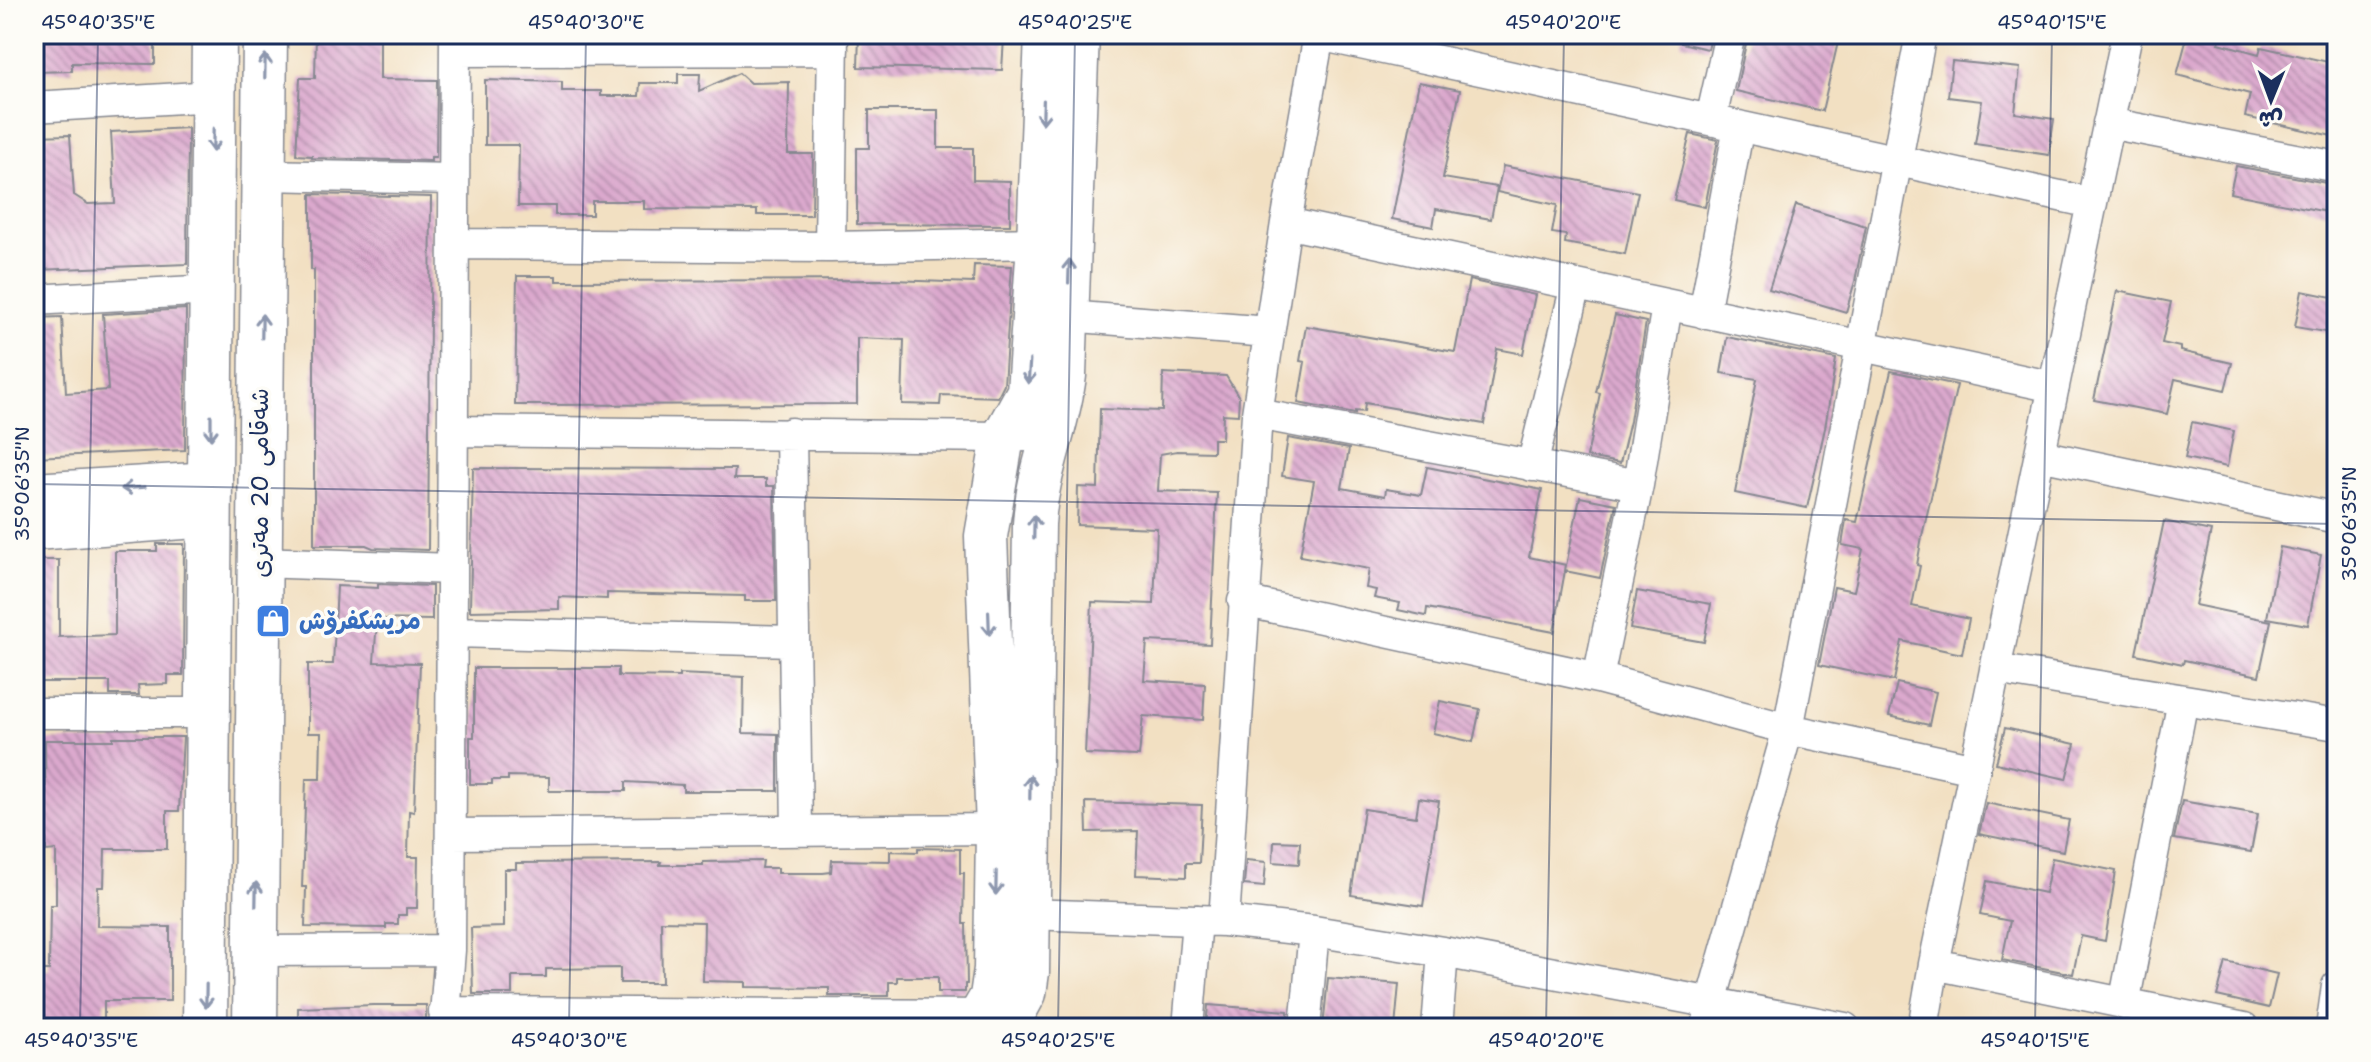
<svg xmlns="http://www.w3.org/2000/svg" width="2371" height="1062" viewBox="0 0 2371 1062" font-family="'Shantell Sans','Playpen Sans Arabic',sans-serif">
<defs>
<pattern id="building-back-hatch" width="6" height="6" patternUnits="userSpaceOnUse" patternTransform="scale(2)"><rect width="6" height="6" fill="#dba9cd"/><path d="M-1 5l2 2M0 0l6 6M5-1l2 2" fill="none" stroke="#b18aaa"/></pattern>
</defs>
<rect width="100%" height="100%" fill="#fdfcf7"/>
<filter id="ink" filterUnits="userSpaceOnUse"><feTurbulence type="fractalNoise" baseFrequency=".0125" numOctaves="2"/><feDisplacementMap in="SourceGraphic" scale="16" xChannelSelector="R" yChannelSelector="G"/><feConvolveMatrix kernelMatrix="1 2 1 2 8 2 1 2 1" color-interpolation-filters="sRGB"/></filter>
<filter id="wash" filterUnits="userSpaceOnUse"><feTurbulence type="fractalNoise" baseFrequency=".006" numOctaves="4" result="noise"/><feDisplacementMap in="SourceGraphic" scale="32" xChannelSelector="R" yChannelSelector="G"/><feGaussianBlur stdDeviation="1.8" result="paint"/><feColorMatrix in="noise" values="0 0 0 0 0 0 0 0 0 0 0 0 0 0 0 0 0 1.4 0 .05"/><feComposite in="paint" operator="in"/></filter>
<g filter="url(#wash)">
<rect width="100%" height="100%" fill="#f2e0c2"/>
<g id="blocks">
<path fill="url(#building-back-hatch)" d="M 34,34 L 155,34 L 155,64 L 72,63 L 72,71 L 34,72 Z
M 316,34 L 380,34 L 380,79 L 437,80 L 436,157 L 431,157 L 431,161 L 312,158 L 312,156 L 296,155 L 300,78 L 315,78 Z
M 859,34 L 1004,38 L 1002,70 L 858,67 Z
M 1682,34 L 1712,34 L 1708,49 L 1681,43 Z
M 1748,34 L 1802,34 L 1838,42 L 1822,111 L 1736,91 Z
M 2188,34 L 2221,34 L 2219,43 L 2259,54 L 2261,47 L 2337,64 L 2337,137 L 2245,117 L 2250,94 L 2177,75 Z
M 1952,61 L 2020,68 L 2015,113 L 2054,119 L 2049,155 L 1975,144 L 1982,101 L 1948,97 Z
M 739,73 L 750,83 L 789,82 L 788,154 L 813,154 L 812,215 L 757,215 L 757,210 L 644,209 L 644,201 L 592,201 L 592,215 L 555,215 L 555,206 L 518,206 L 519,145 L 485,145 L 485,80 L 562,82 L 562,91 L 601,91 L 601,96 L 639,96 L 640,83 L 678,83 L 678,74 L 700,74 L 699,91 Z
M 1419,82 L 1460,90 L 1443,178 L 1497,187 L 1491,219 L 1436,209 L 1433,227 L 1392,219 Z
M 869,110 L 938,110 L 938,148 L 973,148 L 973,180 L 1010,181 L 1010,225 L 857,224 L 857,148 L 869,148 Z
M 188,128 L 187,264 L 36,270 L 34,259 L 34,136 L 70,135 L 74,195 L 88,204 L 115,203 L 111,132 Z
M 1690,134 L 1718,140 L 1705,207 L 1674,200 Z
M 1503,166 L 1638,192 L 1625,254 L 1565,243 L 1566,235 L 1552,233 L 1557,205 L 1497,192 Z
M 2236,166 L 2337,185 L 2337,214 L 2230,193 Z
M 311,194 L 431,197 L 428,550 L 373,548 L 366,545 L 314,545 L 314,270 L 311,270 Z
M 1796,205 L 1866,226 L 1855,281 L 1846,312 L 1769,289 Z
M 974,265 L 1012,266 L 1004,385 L 998,397 L 941,395 L 940,405 L 902,404 L 904,340 L 857,338 L 857,404 L 515,405 L 517,276 L 556,276 L 556,281 L 893,280 L 973,283 Z
M 1469,280 L 1535,295 L 1523,354 L 1497,349 L 1484,424 L 1365,403 L 1364,412 L 1355,411 L 1355,414 L 1298,403 L 1305,362 L 1300,361 L 1306,326 L 1455,352 Z
M 2117,291 L 2171,302 L 2162,343 L 2180,347 L 2180,351 L 2232,363 L 2225,390 L 2175,379 L 2167,414 L 2094,400 Z
M 2302,291 L 2337,298 L 2337,334 L 2295,327 Z
M 186,309 L 185,450 L 34,457 L 34,318 L 62,317 L 66,393 L 108,390 L 103,314 Z
M 1615,315 L 1646,322 L 1630,421 L 1620,463 L 1587,457 L 1600,393 L 1596,392 Z
M 1727,337 L 1836,359 L 1825,428 L 1807,508 L 1735,493 L 1757,379 L 1721,373 Z
M 1891,371 L 1957,385 L 1922,536 L 1917,565 L 1920,566 L 1912,606 L 1969,619 L 1962,654 L 1902,641 L 1894,681 L 1819,665 L 1834,587 L 1854,591 L 1863,549 L 1842,545 L 1846,520 L 1857,522 Z
M 1163,373 L 1226,376 L 1239,397 L 1238,415 L 1223,414 L 1222,439 L 1213,439 L 1213,452 L 1177,451 L 1160,454 L 1158,491 L 1217,493 L 1210,644 L 1147,641 L 1144,680 L 1205,684 L 1203,720 L 1143,716 L 1139,756 L 1085,754 L 1092,602 L 1154,604 L 1157,528 L 1077,525 L 1078,487 L 1098,488 L 1100,409 L 1162,411 Z
M 2192,422 L 2234,431 L 2227,467 L 2185,458 Z
M 1288,438 L 1349,449 L 1342,488 L 1385,496 L 1386,489 L 1421,495 L 1427,467 L 1542,490 L 1529,557 L 1566,565 L 1554,632 L 1427,608 L 1426,616 L 1398,610 L 1400,603 L 1374,598 L 1376,590 L 1366,588 L 1369,569 L 1300,556 L 1314,481 L 1282,476 Z
M 473,468 L 735,469 L 734,479 L 766,479 L 766,486 L 774,486 L 776,601 L 745,601 L 745,596 L 607,593 L 607,599 L 559,597 L 559,609 L 470,611 Z
M 1580,497 L 1616,504 L 1600,578 L 1565,571 Z
M 2164,521 L 2211,531 L 2195,605 L 2271,621 L 2259,676 L 2184,660 L 2183,664 L 2136,654 Z
M 157,544 L 184,544 L 183,675 L 168,675 L 168,684 L 138,685 L 139,695 L 110,695 L 110,682 L 34,682 L 34,560 L 59,560 L 59,637 L 115,635 L 115,551 L 157,551 Z
M 2280,547 L 2321,555 L 2308,625 L 2267,618 Z
M 378,584 L 432,586 L 432,620 L 377,619 L 374,662 L 420,663 L 414,812 L 409,811 L 408,857 L 418,857 L 417,908 L 406,908 L 406,915 L 398,915 L 398,924 L 386,924 L 386,928 L 305,927 L 306,887 L 302,887 L 306,779 L 320,779 L 321,733 L 308,733 L 308,664 L 333,664 L 337,586 L 378,588 Z
M 1637,591 L 1711,604 L 1704,642 L 1630,629 Z
M 474,668 L 618,668 L 618,676 L 679,677 L 679,674 L 744,677 L 743,733 L 778,734 L 778,791 L 683,791 L 683,785 L 626,782 L 626,791 L 549,791 L 549,777 L 508,776 L 508,780 L 492,780 L 492,784 L 470,784 L 470,737 L 474,737 Z
M 1897,683 L 1936,692 L 1929,725 L 1889,716 Z
M 1440,701 L 1480,709 L 1473,742 L 1433,733 Z
M 2005,728 L 2075,744 L 2066,779 L 1996,763 Z
M 113,737 L 183,737 L 179,811 L 167,811 L 167,849 L 105,849 L 104,887 L 98,887 L 97,926 L 170,927 L 170,1001 L 104,1001 L 104,1028 L 38,1028 L 38,1002 L 34,1002 L 34,970 L 49,970 L 50,905 L 56,905 L 56,850 L 46,851 L 45,740 L 113,740 Z
M 1419,798 L 1439,801 L 1423,906 L 1351,895 L 1364,809 L 1416,817 Z
M 2182,801 L 2258,814 L 2251,852 L 2174,839 Z
M 1086,802 L 1202,805 L 1199,863 L 1186,863 L 1186,877 L 1136,875 L 1138,831 L 1087,832 Z
M 1986,803 L 2069,820 L 2063,851 L 1979,834 Z
M 1274,841 L 1300,842 L 1299,864 L 1273,862 Z
M 918,848 L 960,849 L 960,873 L 964,873 L 963,924 L 966,924 L 967,984 L 965,984 L 965,992 L 938,992 L 938,977 L 897,977 L 897,982 L 889,982 L 889,996 L 829,996 L 829,988 L 746,987 L 746,982 L 703,981 L 704,922 L 661,921 L 662,983 L 620,983 L 620,968 L 546,969 L 546,977 L 512,977 L 512,994 L 473,994 L 471,928 L 504,927 L 504,869 L 516,869 L 516,863 L 661,862 L 660,865 L 703,865 L 703,862 L 763,861 L 762,868 L 778,868 L 778,873 L 823,873 L 831,872 L 832,860 L 890,861 L 890,851 L 918,852 Z
M 2052,858 L 2116,871 L 2105,941 L 2081,936 L 2073,974 L 2002,960 L 2010,921 L 1980,915 L 1987,881 L 2045,893 Z
M 1246,860 L 1266,862 L 1264,887 L 1244,885 Z
M 2226,962 L 2277,974 L 2269,1008 L 2217,996 Z
M 1328,978 L 1399,984 L 1395,1028 L 1323,1028 Z
M 374,1005 L 426,1005 L 426,1028 L 298,1028 L 298,1008 Z
M 1208,1005 L 1288,1011 L 1287,1028 L 1206,1028 Z"/>
</g>
</g>
<g filter="url(#ink)">
<use href="#blocks" fill-opacity="0" stroke="#868890" stroke-width="2"/>
<g fill="none" stroke-linecap="round" stroke-linejoin="round">
<g stroke="#868890" stroke-width="33">
<path id="street" d="M 1319,35 L 2092,203
M 455,51 L 833,50
M 34,107 L 214,96
M 1711,119 L 1730,34
M 2108,123 L 2337,167
M 263,175 L 454,179
M 1286,223 L 2054,387
M 454,244 L 830,247 L 1038,243
M 830,247 L 833,34
M 34,300 L 212,290
M 1704,313 L 1739,126
M 1067,316 L 1269,332
M 1257,414 L 1638,485
M 453,431 L 1003,437 L 1051,435
M 791,433 L 797,831
M 2040,455 L 2337,518
M 1532,466 L 1576,285
M 259,562 L 452,569
M 1243,601 L 1598,678 L 1788,729 L 1975,769
M 452,632 L 794,641
M 1995,669 L 2337,725
M 1598,678 L 1638,485 L 1667,305
M 34,713 L 209,713
M 451,834 L 997,829
M 1027,914 L 1224,921 L 1314,931 L 1443,952 L 1845,1028
M 1224,921 L 1257,414 L 1286,223 L 1319,34
M 256,951 L 450,950
M 1934,964 L 2244,1028
M 2124,1004 L 2183,700
M 444,1012 L 995,1015
M 444,1028 L 450,950 L 455,34
M 1188,1028 L 1197,920
M 1305,1028 L 1314,931
M 1437,1028 L 1443,952
M 1707,1028 L 1711,1002 L 1788,729 L 1921,34
M 1923,1028 L 1934,964 L 2127,34
M 2331,1028 L 2337,986"/>
</g>
<g stroke="#868890" stroke-width="45">
<path id="secondary" d="M 34,494 L 211,483
M 34,529 L 210,516
M 973,1028 L 991,997 L 995,969 L 997,829 L 986,536 L 1003,437 L 1028,392 L 1038,243 L 1046,34
M 1006,1028 L 1025,993 L 1028,972 L 1034,524 C 1037,472 1059,426 1065,375 L 1078,34"/>
</g>
<g stroke="#868890" stroke-width="47">
<path id="primary" d="M 205,1028 L 214,34
M 255,1028 L 265,34"/>
</g>
<use href="#street" stroke="#fff" stroke-width="30"/>
<use href="#secondary" stroke="#fff" stroke-width="42"/>
<use href="#primary" stroke="#fff" stroke-width="44"/>
</g>
<defs><path id="oneway-shaft" d="M-6 0H5M1.5-3L5.5 0L1.5 3" fill="none" stroke-width="1.6" stroke-linecap="round" stroke-linejoin="round" transform="scale(2)"/></defs>
<g stroke="#8d97ae">
<use href="#oneway-shaft" transform="translate(265 66) rotate(-89)"/>
<use href="#oneway-shaft" transform="translate(1043 112) rotate(92)"/>
<use href="#oneway-shaft" transform="translate(213 140) rotate(91)"/>
<use href="#oneway-shaft" transform="translate(1069 271) rotate(-88)"/>
<use href="#oneway-shaft" transform="translate(262 326) rotate(-89)"/>
<use href="#oneway-shaft" transform="translate(1029 372) rotate(94)"/>
<use href="#oneway-shaft" transform="translate(211 428) rotate(90)"/>
<use href="#oneway-shaft" transform="translate(133 488) rotate(176)"/>
<use href="#oneway-shaft" transform="translate(1034 527) rotate(-89)"/>
<use href="#oneway-shaft" transform="translate(989 623) rotate(88)"/>
<use href="#oneway-shaft" transform="translate(1030 787) rotate(-89)"/>
<use href="#oneway-shaft" transform="translate(996 883) rotate(91)"/>
<use href="#oneway-shaft" transform="translate(256 894) rotate(-89)"/>
<use href="#oneway-shaft" transform="translate(206 996) rotate(91)"/>
</g>
</g>
<path fill="none" stroke="#1b2f5e" stroke-width="2" stroke-opacity="0.45" d="M 34,484 L 2337,524M 80,1028 L 98,34M 569,1028 L 586,34M 1058,1028 L 1075,34M 1546,1028 L 1564,34M 2035,1028 L 2052,34"/>
<defs>
<g id="shop-square" transform="scale(1.8)"><rect x="-9" y="-9" width="18" height="18" rx="4" fill="#3f7fe0" stroke="#fdfcf7"/><path d="M-5-2.5h2.3a2.7 3.5 0 0 1 5.4 0H5L5.5 6h-11ZM-1.5-2.5h3a1.5 2.3 0 0 0-3 0Z" fill="#fff"/></g>
</defs>
<g fill-rule="evenodd">
<use href="#shop-square" x="273" y="621"/>
</g>
<g text-anchor="middle" dominant-baseline="central" stroke-width="7" stroke-linejoin="round" paint-order="stroke">
<g font-size="24" fill="#1b2f5e" stroke="#fdfcf7">
<text transform="translate(260 483) rotate(-90)">شەقامی 20 مەتری</text>
</g>
<g font-size="24" font-weight="bold" fill="#366cbe" stroke="#fdfcf7" text-anchor="start">
<text x="299" y="621">مریشکفرۆش</text>
</g>
</g>
<rect width="2371" height="1062" fill="none" stroke="#fdfcf7" stroke-width="88"/>
<g transform="translate(2271 100) rotate(181)" stroke="#fdfcf7" stroke-width="6" paint-order="stroke">
<path d="M0-6L14 30L0 20L-14 30Z" fill="#1b2f5e"/>
<text y="-12" font-size="22" font-weight="bold" text-anchor="middle" fill="#1b2f5e">ش</text>
</g>
<rect x="44" y="44" width="2283" height="974" fill="none" stroke="#1b2f5e" stroke-width="3"/>
<g font-size="20" text-anchor="middle" fill="#1b2f5e">
<text x="98" y="29">45°40'35"E</text>
<text x="586" y="29">45°40'30"E</text>
<text x="1075" y="29">45°40'25"E</text>
<text x="1563" y="29">45°40'20"E</text>
<text x="2052" y="29">45°40'15"E</text>
<text transform="translate(22 484) rotate(-90)" y="7">35°06'35"N</text>
<text transform="translate(2349 524) rotate(-90)" y="7">35°06'35"N</text>
<text x="81" y="1047">45°40'35"E</text>
<text x="569" y="1047">45°40'30"E</text>
<text x="1058" y="1047">45°40'25"E</text>
<text x="1546" y="1047">45°40'20"E</text>
<text x="2035" y="1047">45°40'15"E</text>
</g>
</svg>
